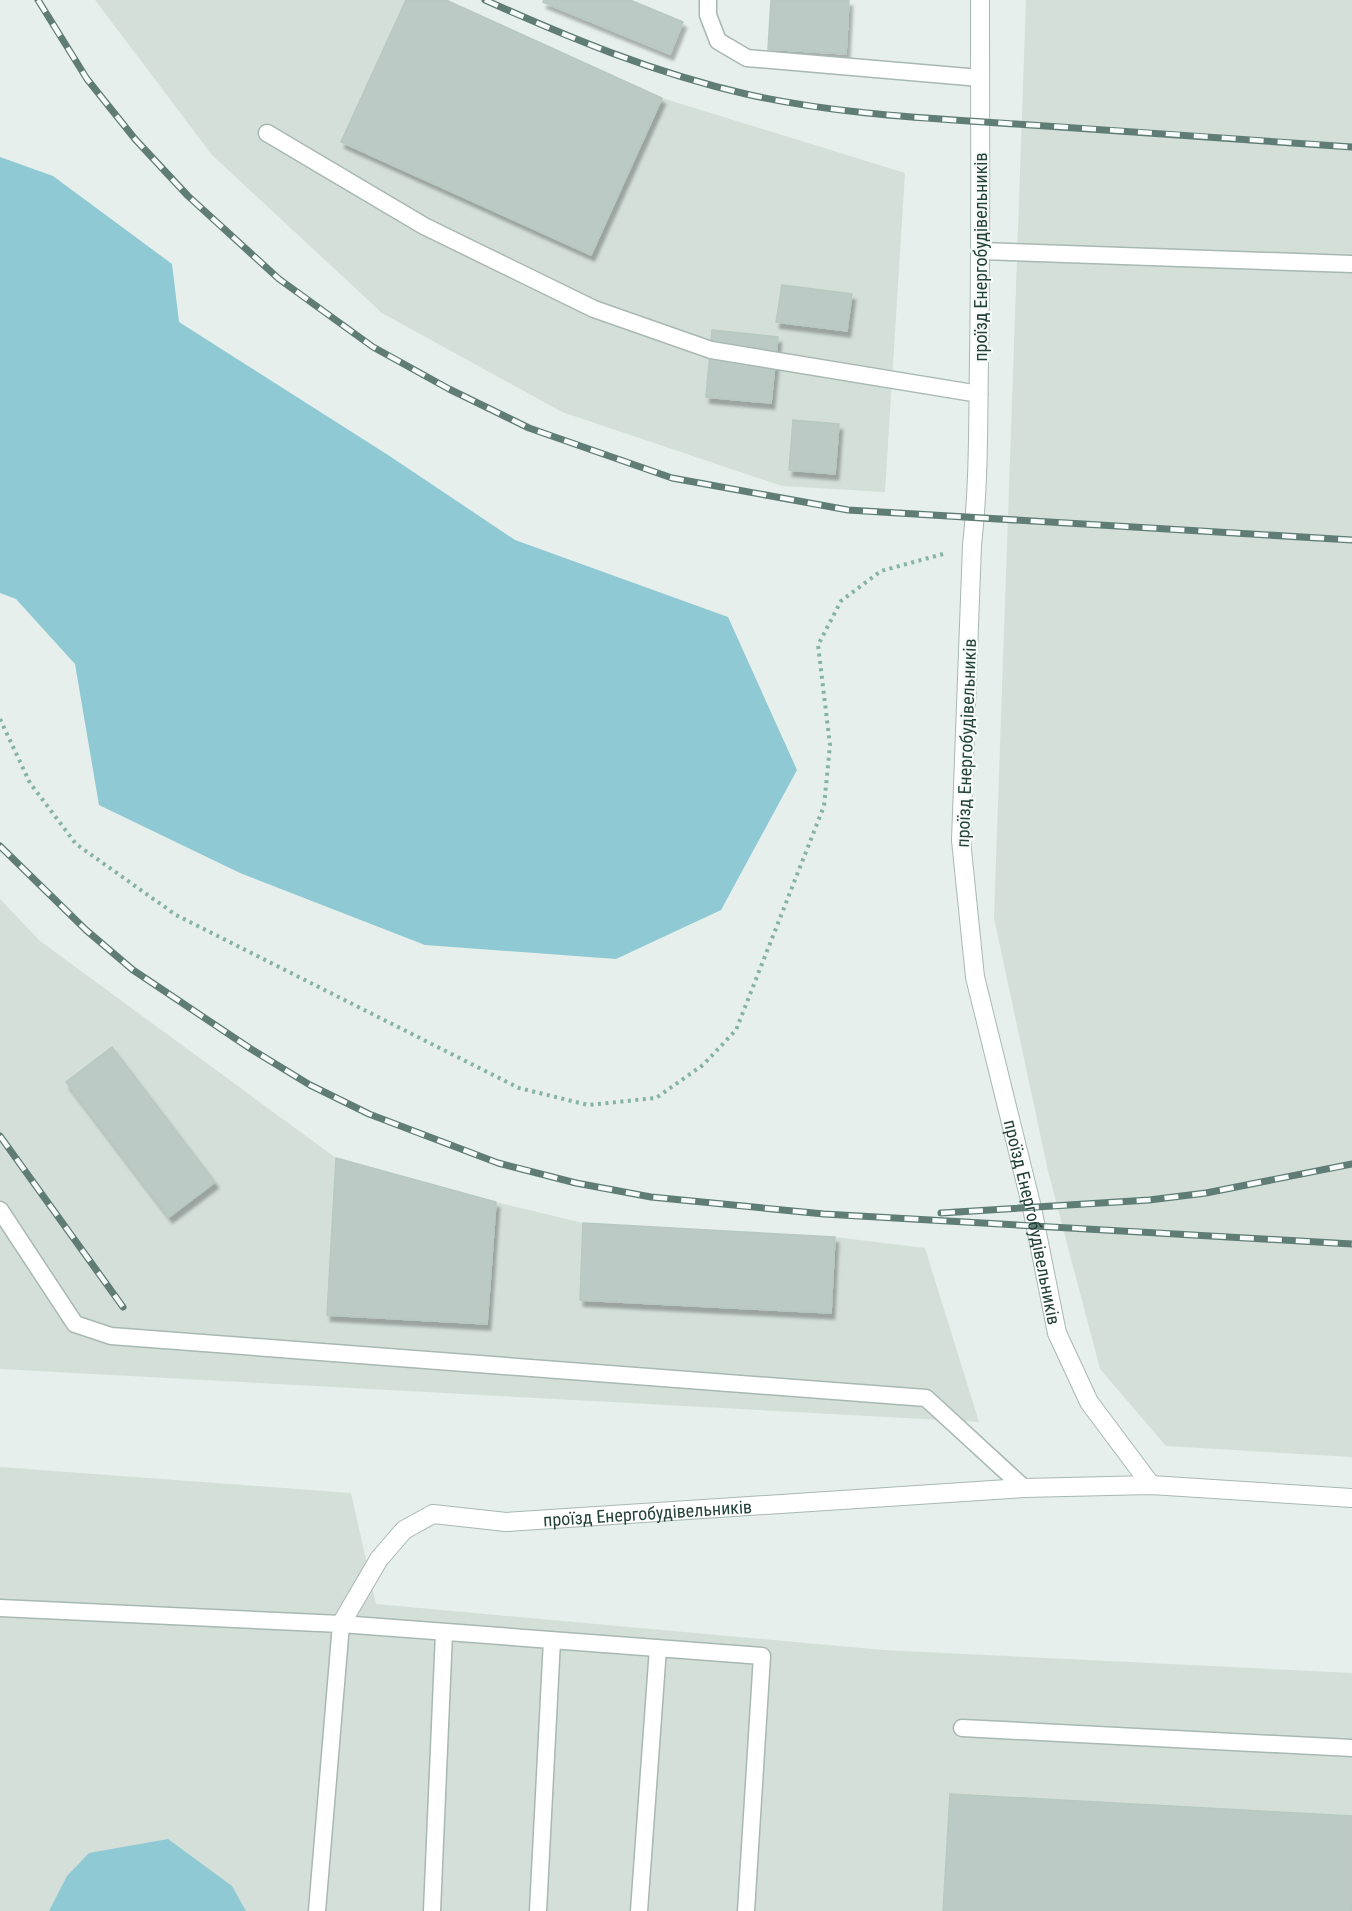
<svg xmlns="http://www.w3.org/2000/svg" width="1352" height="1911" viewBox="0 0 1352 1911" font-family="'Roboto Condensed',sans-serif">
<defs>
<filter id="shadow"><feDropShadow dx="3.5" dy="6" stdDeviation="1.5" flood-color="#0004"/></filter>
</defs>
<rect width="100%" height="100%" fill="#e6efeb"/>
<path fill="#d4dfda" d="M 95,0 L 446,0 L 662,98 L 905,173 L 885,492 L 782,486 L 562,412 L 382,313 L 212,155 Z
M 1026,0 L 1352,0 L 1352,1457 L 1166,1446 L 1100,1369 L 1048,1171 L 994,918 Z
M 0,899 L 40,941 L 336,1158 L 496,1202 L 583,1223 L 835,1237 L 925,1248 L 979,1422 L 0,1369 Z
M 0,1467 L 351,1493 L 376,1604 L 883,1650 L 1352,1673 L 1352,1911 L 0,1911 Z"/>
<path fill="#8ec9d4" d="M 0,157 L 53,176 L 172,264 L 179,322 L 388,455 L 515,540 L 728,617 L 797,770 L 721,910 L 616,959 L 425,945 L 240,873 L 99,805 L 75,664 L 16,599 L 0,593 Z
M 168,1839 L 232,1886 L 246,1911 L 49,1911 L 67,1876 L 89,1853 Z"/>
<path fill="#bbcac4" stroke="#b8c9c2" stroke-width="1.5" filter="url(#shadow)" d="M 406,0 L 446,0 L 662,98 L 591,255 L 341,142 Z
M 544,0 L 630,0 L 683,22 L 670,54 L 543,2 Z
M 771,0 L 849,0 L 846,54 L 768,49 Z
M 782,285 L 852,294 L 847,331 L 776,322 Z
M 712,330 L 778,337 L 771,403 L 706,397 Z
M 793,420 L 839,424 L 835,474 L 789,470 Z
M 112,1047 L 215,1182 L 169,1217 L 66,1082 Z
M 336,1158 L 496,1202 L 487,1324 L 327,1315 Z
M 583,1223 L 835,1237 L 831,1313 L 580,1300 Z
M 950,1794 L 1352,1816 L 1352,1911 L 943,1911 Z"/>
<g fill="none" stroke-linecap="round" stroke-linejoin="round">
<g stroke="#a8b8b2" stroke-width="19">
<path id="lane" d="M 708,0 L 708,15 L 718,41 L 747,58 L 980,78
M 267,133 L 424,226 L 594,309 L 711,350 L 979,394
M 981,251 L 1352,264
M 0,1210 L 75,1324 L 111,1336 L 926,1398 L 1024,1488
M 0,1608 L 341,1624 L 762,1656 L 746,1911
M 962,1728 L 1352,1748
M 317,1911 L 341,1624
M 432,1911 L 444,1633
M 538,1911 L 552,1640
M 639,1911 L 658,1648"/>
</g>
<g stroke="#a8b8b2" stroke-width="20">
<g id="street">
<path id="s1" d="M 980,0 C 980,120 981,239 979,359 C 978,421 979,484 972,545 L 961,840 L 975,977 L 1032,1208 L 1057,1333 L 1089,1402 L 1151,1485"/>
<path id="s2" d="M 341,1624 L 379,1559 L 404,1530 L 433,1514 L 506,1522 L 1024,1488 L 1151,1485 L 1352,1498"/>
</g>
</g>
<path stroke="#86b3a5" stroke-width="4" stroke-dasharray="3 4.5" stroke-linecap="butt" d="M 0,719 L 30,783 L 76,844 L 176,915 L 519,1088 L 588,1105 L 656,1098 L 703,1065 L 736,1030 L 824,806 L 830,745 L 818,645 L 841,601 L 881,571 L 943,554"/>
<use href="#lane" stroke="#fff" stroke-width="16"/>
<use href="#street" stroke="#fff" stroke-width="18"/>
<g stroke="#5f7d75" stroke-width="7">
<path id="rail" d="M 38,0 L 87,79 L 135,139 L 188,196 L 279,279 L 373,347 L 449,389 L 529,428 L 672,478 L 848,510 L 1352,540
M 485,0 C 570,38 654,73 746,94 C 834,114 926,118 1016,124 C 1128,131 1240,139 1352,147
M 0,846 L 86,930 L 133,970 L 251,1049 L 310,1085 L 369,1114 L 498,1163 L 576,1183 L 651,1197 L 824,1214 L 1352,1244
M 0,1136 L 123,1307
M 941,1213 L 1149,1200 L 1206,1193 L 1352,1164"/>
</g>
<use href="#rail" stroke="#f7fbf9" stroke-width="4.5" stroke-dasharray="14" stroke-linecap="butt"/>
</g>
<g text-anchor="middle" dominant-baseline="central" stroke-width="4.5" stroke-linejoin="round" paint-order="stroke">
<g font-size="18" fill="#24423a" stroke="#f7fbf9">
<text transform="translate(980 257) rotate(-90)">проїзд Енергобудівельників</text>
<text transform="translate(966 743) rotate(-88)">проїзд Енергобудівельників</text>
<text stroke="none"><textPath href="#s1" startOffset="1230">проїзд Енергобудівельників</textPath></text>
<text stroke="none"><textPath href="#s2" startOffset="362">проїзд Енергобудівельників</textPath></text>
</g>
</g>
</svg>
